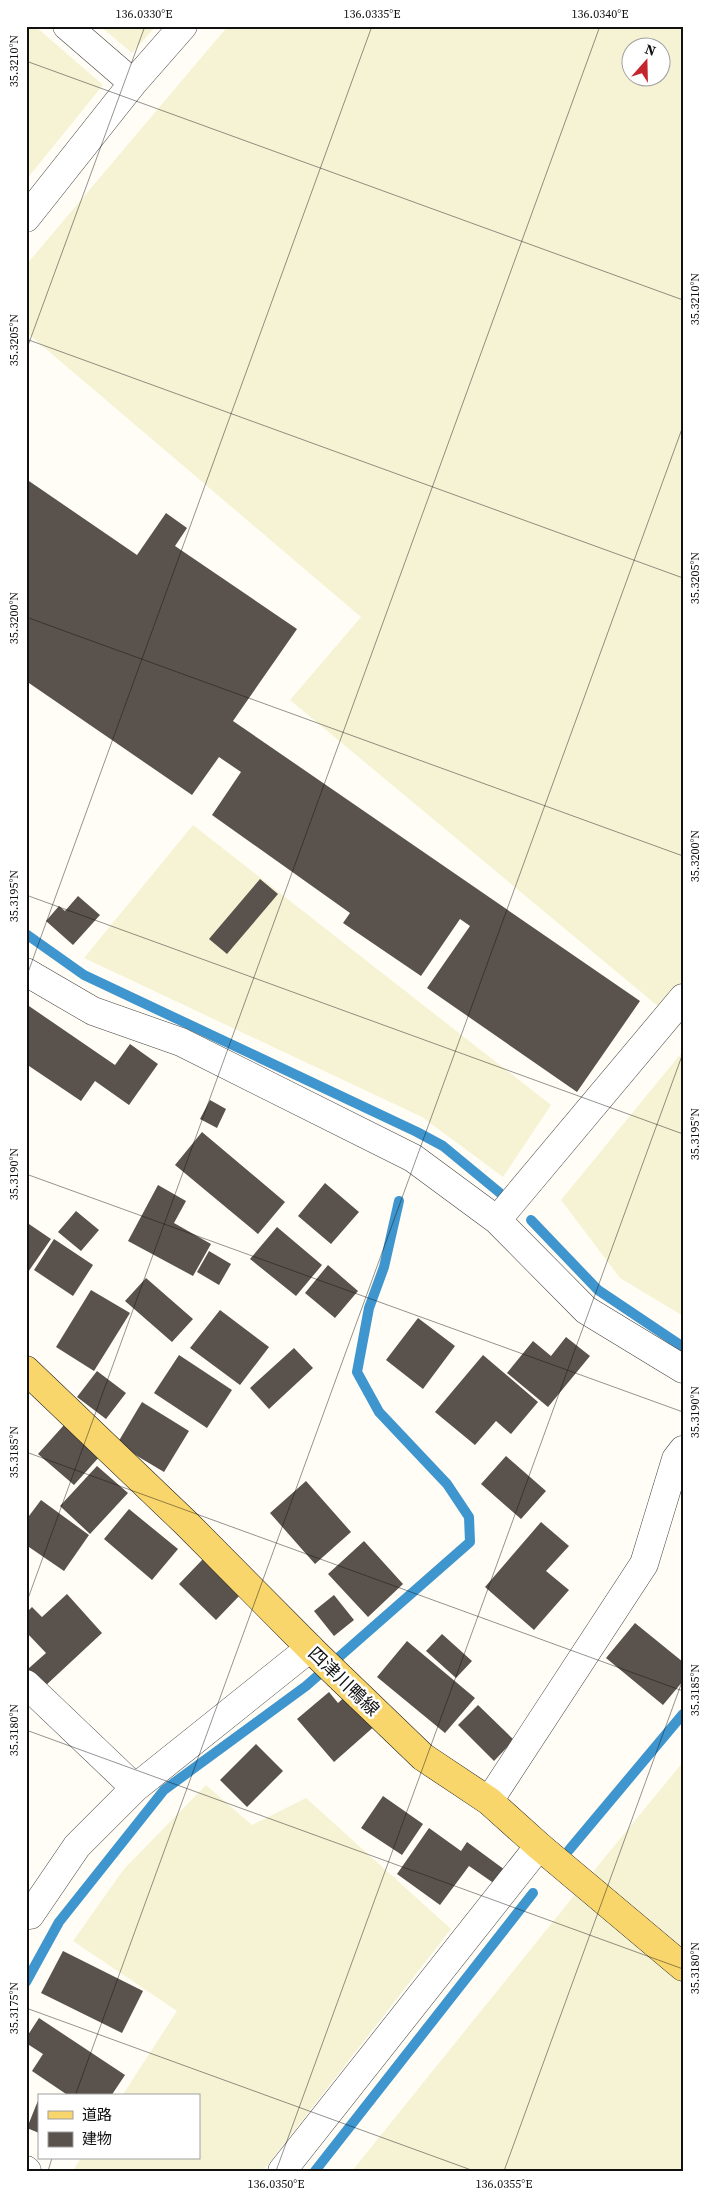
<svg xmlns="http://www.w3.org/2000/svg" width="709" height="2197" viewBox="0 0 709 2197" font-family="'Source Serif 4','Noto Sans JP',serif">
<rect width="100%" height="100%" fill="#fffdf5"/>
<path fill="#f6f3d4" fill-rule="evenodd" d="M 26,26 L 35,26 L 103,85 L 26,180 Z
M 100,26 L 156,26 L 132,53 Z
M 228,26 L 683,26 L 683,1027 L 290,700 L 361,617 L 26,332 L 26,265 ZM 632,48 L 662,48 L 662,78 L 632,78 Z
M 193,825 L 551,1105 L 503,1177 L 422,1117 L 84,958 Z
M 683,1051 L 683,1316 L 620,1278 L 561,1200 Z
M 683,1762 L 683,2171 L 352,2171 L 605,1857 Z
M 206,1785 L 252,1825 L 306,1798 L 451,1929 L 263,2171 L 73,2171 L 81,2158 L 199,2158 L 199,2096 L 122,2096 L 177,2011 L 73,1941 L 124,1869 Z"/>
<g fill="none" stroke-linecap="round" stroke-linejoin="round">
<path stroke="#3f96cf" stroke-width="10" d="M 26,934 L 84,975 L 417,1132 L 443,1146 L 500,1193
M 531,1220 L 598,1290 L 683,1347
M 569,1850 L 683,1714
M 26,1982 L 59,1922 L 164,1790 L 306,1686 L 470,1542 L 469,1517 L 447,1484 L 379,1412 L 357,1372 L 369,1308 L 384,1267 L 399,1201
M 315,2171 L 533,1893"/>
</g>
<path fill="#5a524d" d="M 26,479 L 137,555 L 166,513 L 187,528 L 175,546 L 297,629 L 233,721 L 640,1001 L 577,1092 L 427,988 L 470,926 L 460,919 L 421,976 L 343,923 L 350,913 L 212,815 L 241,772 L 219,757 L 192,795 L 26,681 Z
M 260,879 L 278,894 L 227,954 L 209,939 Z
M 78,896 L 100,915 L 73,945 L 46,921 L 59,906 L 65,911 Z
M 26,1004 L 115,1065 L 130,1044 L 158,1064 L 129,1105 L 95,1081 L 81,1101 L 26,1064 Z
M 210,1100 L 226,1109 L 217,1128 L 200,1119 Z
M 202,1132 L 285,1202 L 258,1234 L 175,1165 Z
M 325,1183 L 359,1212 L 331,1244 L 298,1216 Z
M 158,1185 L 186,1201 L 174,1223 L 211,1244 L 193,1276 L 128,1241 Z
M 76,1211 L 99,1230 L 81,1251 L 58,1232 Z
M 26,1222 L 51,1239 L 26,1275 Z
M 277,1227 L 322,1265 L 296,1296 L 250,1259 Z
M 54,1239 L 93,1265 L 73,1296 L 34,1270 Z
M 209,1251 L 231,1264 L 219,1285 L 197,1272 Z
M 328,1265 L 358,1291 L 335,1318 L 305,1293 Z
M 146,1278 L 193,1319 L 172,1342 L 125,1301 Z
M 91,1290 L 130,1313 L 94,1371 L 56,1347 Z
M 220,1310 L 269,1347 L 240,1385 L 190,1348 Z
M 418,1318 L 455,1346 L 423,1389 L 386,1360 Z
M 566,1337 L 590,1356 L 548,1407 L 507,1373 L 533,1341 L 551,1356 Z
M 294,1348 L 313,1368 L 269,1409 L 250,1388 Z
M 179,1355 L 232,1390 L 207,1428 L 154,1393 Z
M 483,1355 L 538,1402 L 511,1434 L 496,1421 L 475,1445 L 435,1412 Z
M 97,1371 L 126,1393 L 106,1419 L 77,1397 Z
M 142,1402 L 189,1431 L 164,1472 L 117,1444 Z
M 64,1425 L 100,1456 L 74,1485 L 38,1454 Z
M 506,1456 L 546,1491 L 521,1519 L 481,1484 Z
M 97,1466 L 128,1493 L 90,1534 L 60,1506 Z
M 306,1481 L 351,1532 L 315,1564 L 270,1513 Z
M 41,1500 L 89,1535 L 64,1571 L 26,1545 L 26,1520 Z
M 129,1509 L 178,1549 L 152,1580 L 104,1539 Z
M 541,1522 L 569,1546 L 546,1571 L 569,1590 L 534,1630 L 485,1587 Z
M 364,1541 L 403,1584 L 368,1617 L 328,1574 Z
M 204,1558 L 242,1593 L 216,1620 L 179,1584 Z
M 67,1594 L 102,1633 L 44,1687 L 28,1669 L 46,1653 L 26,1632 L 26,1613 L 32,1607 L 42,1617 Z
M 334,1595 L 354,1620 L 334,1636 L 314,1611 Z
M 635,1623 L 683,1662 L 683,1681 L 663,1705 L 606,1658 Z
M 442,1634 L 472,1661 L 456,1678 L 426,1651 Z
M 407,1641 L 475,1698 L 445,1733 L 377,1677 Z
M 329,1692 L 338,1703 L 350,1692 L 377,1724 L 334,1762 L 297,1719 Z
M 478,1705 L 514,1740 L 494,1761 L 458,1725 Z
M 256,1744 L 283,1771 L 247,1807 L 220,1780 Z
M 383,1796 L 423,1824 L 402,1855 L 361,1828 Z
M 429,1828 L 461,1851 L 467,1842 L 505,1870 L 495,1884 L 469,1866 L 440,1905 L 397,1874 Z
M 63,1951 L 143,1991 L 122,2033 L 41,1993 Z
M 39,2018 L 125,2075 L 111,2096 L 69,2096 L 32,2071 L 43,2054 L 26,2043 L 26,2038 Z
M 39,2098 L 39,2133 L 27,2128 Z"/>
<g fill="none" stroke-linecap="round" stroke-linejoin="round">
<g stroke="#444" stroke-width="29">
<path id="minor" d="M 67,26 L 133,83
M 26,218 L 133,83 L 183,26
M 26,972 L 93,1011 L 181,1042 L 413,1158 L 497,1220
M 683,998 L 497,1220 L 586,1310 L 683,1369
M 26,1684 L 135,1788 L 310,1648
M 489,1801 L 644,1564 L 676,1459 L 683,1450
M 26,1913 L 30,1915 L 77,1846 L 135,1788
M 26,2170 L 27,2171
M 282,2171 L 539,1846"/>
</g>
<g stroke="#222" stroke-width="29">
<path id="major" d="M 26,1370 L 186,1523 L 317,1655 L 423,1757 L 489,1801 L 539,1846 L 683,1967"/>
</g>
<use href="#minor" stroke="#fff" stroke-width="28"/>
<use href="#major" stroke="#f9d66b" stroke-width="28"/>
</g>
<path fill="none" stroke="#111" stroke-width="1" stroke-opacity="0.45" d="M 26,61 L 683,300M 26,339 L 683,578M 26,351 L 145,26M 26,617 L 683,856M 26,895 L 683,1134M 26,978 L 372,26M 26,1174 L 683,1412M 26,1452 L 683,1691M 26,1604 L 600,26M 26,1730 L 683,1969M 26,2008 L 474,2171M 75,2096 L 683,426M 48,2171 L 52,2158M 276,2171 L 683,1053M 504,2171 L 683,1679"/>
<g text-anchor="middle" dominant-baseline="central" stroke-width="5" stroke-linejoin="round" paint-order="stroke">
<g font-size="18" fill="#111" stroke="#fff">
<text transform="translate(344 1681) rotate(44)">四津川鴨線</text>
</g>
</g>
<rect width="709" height="2197" fill="none" stroke="#ffffff" stroke-width="55"/>
<rect x="38" y="2094" width="162" height="65" fill="#ffffff" stroke="#a0a0a0"/>
<rect x="48" y="2111" width="25" height="8" fill="#f9d66b" stroke="#a0a0a0"/>
<text x="82" y="2120" font-size="15" fill="#111111">道路</text>
<rect x="48" y="2132" width="25" height="15" fill="#5a524d" stroke="#a0a0a0"/>
<text x="82" y="2144" font-size="15" fill="#111111">建物</text>
<g transform="translate(646 62) rotate(20)"><circle r="24" fill="#ffffff" stroke="#a0a0a0"/>
<path d="M0-4L9 19L0 12L-9 19Z" fill="#c4262e"/>
<text y="-8" font-size="14" font-weight="bold" text-anchor="middle" fill="#111111">N</text>
</g>
<rect x="28" y="28" width="654" height="2142" fill="none" stroke="#111" stroke-width="2"/>
<g font-size="12" text-anchor="middle" fill="#111">
<text x="144" y="18">136.0330°E</text>
<text x="372" y="18">136.0335°E</text>
<text x="600" y="18">136.0340°E</text>
<text transform="translate(14 61) rotate(-90)" y="4">35.3210°N</text>
<text transform="translate(695 299) rotate(-90)" y="4">35.3210°N</text>
<text transform="translate(14 340) rotate(-90)" y="4">35.3205°N</text>
<text transform="translate(695 578) rotate(-90)" y="4">35.3205°N</text>
<text transform="translate(14 618) rotate(-90)" y="4">35.3200°N</text>
<text transform="translate(695 856) rotate(-90)" y="4">35.3200°N</text>
<text transform="translate(14 896) rotate(-90)" y="4">35.3195°N</text>
<text transform="translate(695 1134) rotate(-90)" y="4">35.3195°N</text>
<text transform="translate(14 1174) rotate(-90)" y="4">35.3190°N</text>
<text transform="translate(695 1412) rotate(-90)" y="4">35.3190°N</text>
<text transform="translate(14 1452) rotate(-90)" y="4">35.3185°N</text>
<text transform="translate(695 1690) rotate(-90)" y="4">35.3185°N</text>
<text transform="translate(14 1730) rotate(-90)" y="4">35.3180°N</text>
<text transform="translate(695 1968) rotate(-90)" y="4">35.3180°N</text>
<text transform="translate(14 2008) rotate(-90)" y="4">35.3175°N</text>
<text x="276" y="2188">136.0350°E</text>
<text x="504" y="2188">136.0355°E</text>
</g>
</svg>
